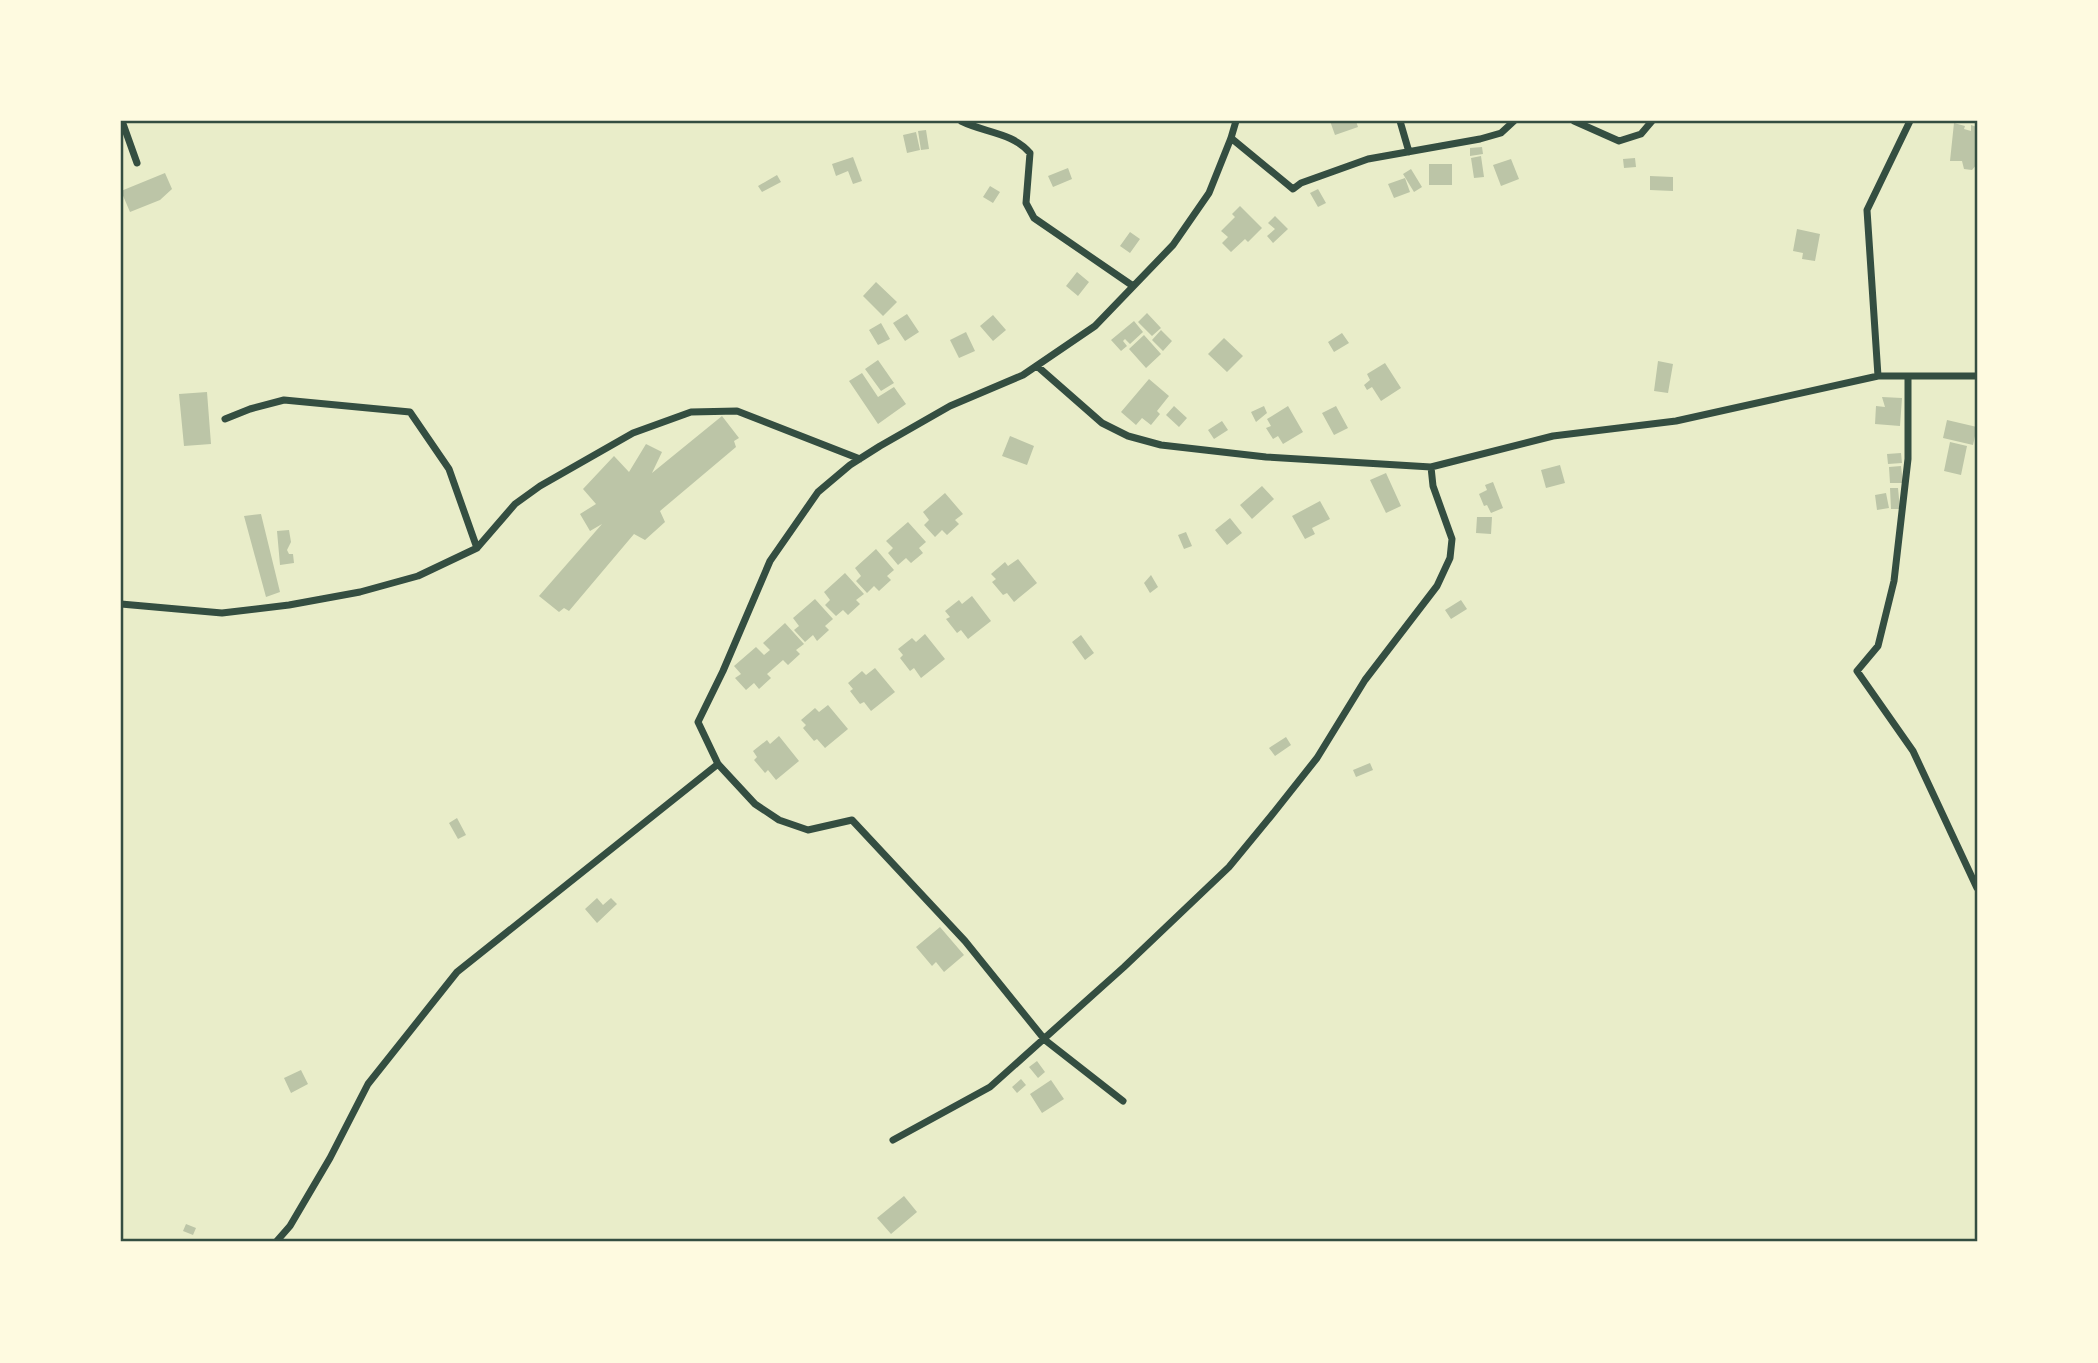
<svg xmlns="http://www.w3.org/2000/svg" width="2098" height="1363" viewBox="0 0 2098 1363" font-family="'PT Sans',sans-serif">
<rect width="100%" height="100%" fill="#e9edc9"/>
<path fill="#bcc5a7" d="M 1330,121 L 1356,121 L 1358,127 L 1335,135 Z
M 1954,123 L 1965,126 L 1964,129 L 1971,131 L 1971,125 L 1977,127 L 1977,164 L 1972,170 L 1964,169 L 1962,161 L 1950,161 Z
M 926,130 L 929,149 L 921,150 L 918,131 Z
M 916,132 L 920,150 L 907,153 L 903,135 Z
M 1482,147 L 1483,154 L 1470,156 L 1470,148 Z
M 1481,156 L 1484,177 L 1474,178 L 1471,158 Z
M 853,157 L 862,181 L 853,184 L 848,171 L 836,176 L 832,164 Z
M 1635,158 L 1636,167 L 1624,168 L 1623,159 Z
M 1511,159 L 1519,179 L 1501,186 L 1493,165 Z
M 1429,164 L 1452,164 L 1452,185 L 1429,185 Z
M 1068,168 L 1072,179 L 1053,187 L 1048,176 Z
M 1411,169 L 1422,187 L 1414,192 L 1403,174 Z
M 165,173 L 172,189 L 160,200 L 130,212 L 121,191 Z
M 777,175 L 781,182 L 762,192 L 758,186 Z
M 1650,176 L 1673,177 L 1673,191 L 1650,190 Z
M 1405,178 L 1410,192 L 1394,198 L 1388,184 Z
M 990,186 L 1000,192 L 993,203 L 983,197 Z
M 1318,189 L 1326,203 L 1318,207 L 1310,193 Z
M 1240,206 L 1262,228 L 1248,242 L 1245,239 L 1231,252 L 1222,243 L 1228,237 L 1221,231 L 1235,217 L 1232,214 Z
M 1275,216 L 1288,229 L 1273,243 L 1267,236 L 1275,229 L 1268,223 Z
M 1797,229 L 1820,234 L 1815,261 L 1802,259 L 1803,253 L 1793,251 Z
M 1130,232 L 1140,239 L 1130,253 L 1120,246 Z
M 1077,272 L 1089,282 L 1078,296 L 1066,286 Z
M 876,282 L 897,302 L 883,316 L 863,296 Z
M 1147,313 L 1161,328 L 1152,336 L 1138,322 Z
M 907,314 L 919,332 L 905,341 L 893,323 Z
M 993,315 L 1006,330 L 993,341 L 980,326 Z
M 1134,321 L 1143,332 L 1130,344 L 1125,339 L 1123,341 L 1127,346 L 1121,351 L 1111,340 Z
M 881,323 L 890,339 L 878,345 L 869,330 Z
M 1161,330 L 1172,341 L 1163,351 L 1152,340 Z
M 966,332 L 975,351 L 959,358 L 950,340 Z
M 1342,333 L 1349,343 L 1334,352 L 1328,342 Z
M 1144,335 L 1161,354 L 1146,368 L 1129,349 Z
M 1224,338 L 1243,356 L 1227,372 L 1208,354 Z
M 878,360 L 894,383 L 881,391 L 865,369 Z
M 1658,361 L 1673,364 L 1668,393 L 1654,391 Z
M 1385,363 L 1401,388 L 1381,401 L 1372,387 L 1367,390 L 1364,385 L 1370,380 L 1367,374 Z
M 862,373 L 878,397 L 894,387 L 906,404 L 878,424 L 849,381 Z
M 1149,379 L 1169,396 L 1157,411 L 1160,414 L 1151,425 L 1142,418 L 1136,425 L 1121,412 Z
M 207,392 L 211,444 L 184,446 L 179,394 Z
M 1882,397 L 1902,398 L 1900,426 L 1875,424 L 1876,406 L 1885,407 Z
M 1174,406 L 1187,418 L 1179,427 L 1166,415 Z
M 1264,406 L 1267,413 L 1256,422 L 1251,412 Z
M 1288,406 L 1303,432 L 1283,444 L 1278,436 L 1273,439 L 1266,428 L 1271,426 L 1267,419 Z
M 1336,406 L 1348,428 L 1334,435 L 1322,413 Z
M 722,416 L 739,438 L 734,441 L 736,447 L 660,511 L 665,522 L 645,540 L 634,534 L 569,611 L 564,608 L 559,612 L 539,596 L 602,524 L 590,531 L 580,514 L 596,504 L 583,489 L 614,456 L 629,472 L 646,444 L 662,452 L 652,473 Z
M 1947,420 L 1977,427 L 1973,445 L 1943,438 Z
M 1222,421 L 1228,430 L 1214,439 L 1208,430 Z
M 1010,436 L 1034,446 L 1027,465 L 1002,456 Z
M 1950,442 L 1967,446 L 1961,475 L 1944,471 Z
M 1901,453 L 1902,463 L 1888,464 L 1887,454 Z
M 1560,465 L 1565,483 L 1546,488 L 1541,470 Z
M 1901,466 L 1903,483 L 1890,483 L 1889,467 Z
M 1386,473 L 1401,506 L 1386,513 L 1370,480 Z
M 1493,482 L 1503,508 L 1491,513 L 1487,505 L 1484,506 L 1479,494 L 1487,490 L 1485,485 Z
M 1262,486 L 1274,499 L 1252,519 L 1240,505 Z
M 1890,488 L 1898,488 L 1900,509 L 1891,509 Z
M 945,493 L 963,514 L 955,520 L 959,524 L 947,535 L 942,530 L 935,537 L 924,525 L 929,520 L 923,512 Z
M 1886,493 L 1889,508 L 1877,510 L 1875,495 Z
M 1320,501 L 1330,519 L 1312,528 L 1315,534 L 1305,539 L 1292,516 Z
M 261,514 L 280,592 L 266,597 L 244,516 Z
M 1477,517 L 1492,517 L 1491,534 L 1476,533 Z
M 1230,518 L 1242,533 L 1227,545 L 1215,530 Z
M 908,522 L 926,542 L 919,548 L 923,553 L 911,563 L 906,558 L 898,565 L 888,553 L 893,548 L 886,541 Z
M 289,530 L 291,542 L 287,550 L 289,554 L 293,554 L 294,563 L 280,565 L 277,531 Z
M 1186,532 L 1192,546 L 1184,549 L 1178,535 Z
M 876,549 L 894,570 L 887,576 L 891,580 L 879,591 L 874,586 L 867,593 L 856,581 L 861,576 L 855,568 Z
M 1018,559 L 1037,583 L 1014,602 L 1007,593 L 1003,595 L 992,582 L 996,579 L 991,574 L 1005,562 L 1008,566 Z
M 845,573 L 864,594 L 856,600 L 860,604 L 848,615 L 843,610 L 836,616 L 825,605 L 830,600 L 824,592 Z
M 1151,575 L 1158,587 L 1150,593 L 1144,583 Z
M 972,596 L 991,621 L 968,639 L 961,630 L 957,633 L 946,619 L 950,617 L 945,611 L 959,600 L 962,604 Z
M 815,599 L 833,619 L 825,626 L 829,630 L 817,641 L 813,635 L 805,642 L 794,630 L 799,626 L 793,618 Z
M 1461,600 L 1467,609 L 1451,619 L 1445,610 Z
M 785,623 L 804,644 L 796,650 L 800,654 L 788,665 L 783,660 L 767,674 L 771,678 L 759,689 L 754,683 L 746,690 L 735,678 L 741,674 L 734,666 L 756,647 L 764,655 L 770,650 L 763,643 Z
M 925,634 L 945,659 L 921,678 L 914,668 L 910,671 L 900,658 L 903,655 L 898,649 L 912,638 L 916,642 Z
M 1081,635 L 1094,653 L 1085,660 L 1072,642 Z
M 875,668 L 895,692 L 871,711 L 864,702 L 860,704 L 850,691 L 853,689 L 848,683 L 862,671 L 866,675 Z
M 828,705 L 848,729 L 825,748 L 817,739 L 814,741 L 803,728 L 806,725 L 801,720 L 815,708 L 819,712 Z
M 779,736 L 799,761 L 776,780 L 768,770 L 765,773 L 754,760 L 757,757 L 753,751 L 767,740 L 770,744 Z
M 1286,737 L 1291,745 L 1275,756 L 1269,748 Z
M 1370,763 L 1373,770 L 1356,777 L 1353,770 Z
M 457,818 L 466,835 L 458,839 L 449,823 Z
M 597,898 L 603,905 L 611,898 L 617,904 L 597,923 L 585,909 Z
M 940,927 L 964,955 L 944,972 L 936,962 L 932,966 L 916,947 Z
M 1037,1061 L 1045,1072 L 1038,1078 L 1029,1067 Z
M 301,1070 L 308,1084 L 291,1093 L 284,1078 Z
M 1021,1079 L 1026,1085 L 1017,1093 L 1012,1087 Z
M 1051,1080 L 1064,1099 L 1042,1113 L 1030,1094 Z
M 904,1196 L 917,1212 L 891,1234 L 877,1218 Z
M 186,1224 L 196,1228 L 193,1235 L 183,1231 Z"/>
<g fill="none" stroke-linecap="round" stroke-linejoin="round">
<path stroke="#344e41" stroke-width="7" d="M 122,121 L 137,163
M 961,121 C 985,133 1012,132 1030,153 L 1026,203 L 1034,218 L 1133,286
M 1400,121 L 1409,152
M 1574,121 L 1619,141 L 1641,134 L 1652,121
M 1231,138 L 1293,189 L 1301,183 L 1368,159 L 1480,139 L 1501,133 L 1514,121
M 1037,366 L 1102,423 L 1128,436 L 1161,445 L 1266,457 L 1431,467 L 1553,436 L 1676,421 L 1878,376 L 1977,376
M 1878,376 L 1867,210 L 1910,121
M 1908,376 L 1908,459 L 1894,581 L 1878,646 L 1857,671 L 1913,751 L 1977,888
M 225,419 L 250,409 L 284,400 L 410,412 L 449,469 L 477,548
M 121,604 L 222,613 L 289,605 L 360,592 L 418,576 L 477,548 L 515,504 L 540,486 L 633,433 L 691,412 L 737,411 L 860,459
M 1123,1101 L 1045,1040 L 965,941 L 852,820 L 808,830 L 779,820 L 755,804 L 718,764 L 698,722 L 723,671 L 770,561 L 818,492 L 850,465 L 880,446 L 950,406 L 1023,375 L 1095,326 L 1173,245 L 1209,193 L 1231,138 L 1236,121
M 893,1140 L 990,1087 L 1124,967 L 1229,867 L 1271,816 L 1317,758 L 1365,680 L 1437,586 L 1450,558 L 1452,539 L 1433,486 L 1431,467
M 276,1242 L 290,1226 L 330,1158 L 368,1084 L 457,972 L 718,764"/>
</g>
<rect width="2098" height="1363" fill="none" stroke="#fefae0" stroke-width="245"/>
<rect x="122" y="122" width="1854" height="1118" fill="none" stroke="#344e41" stroke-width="2.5"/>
</svg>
